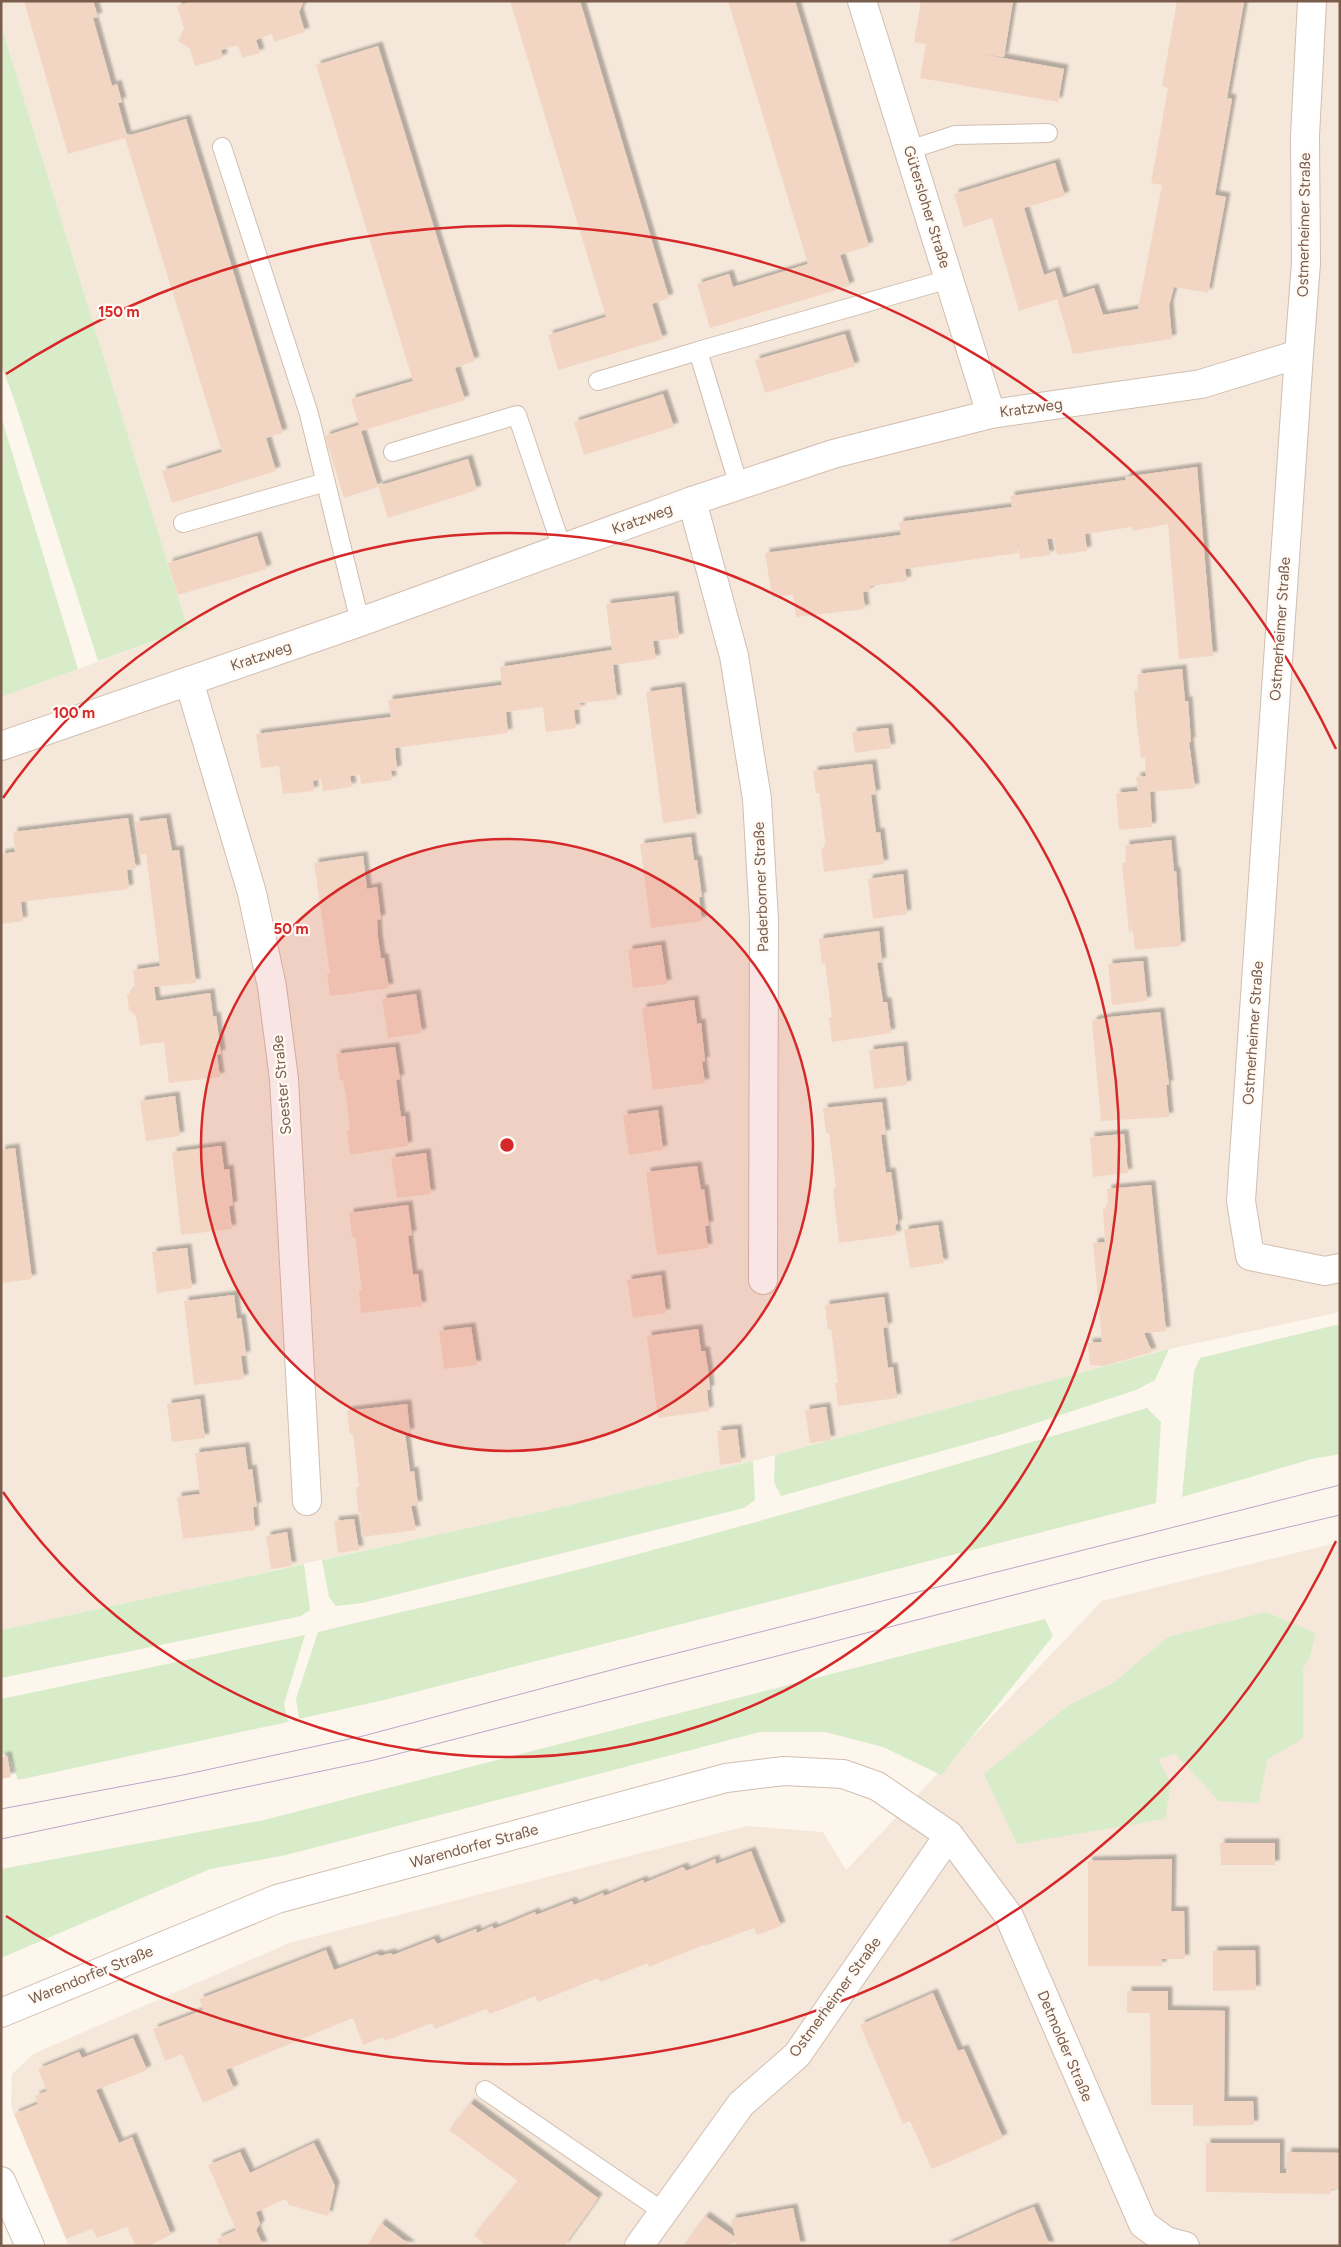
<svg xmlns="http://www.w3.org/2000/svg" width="1341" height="2247" viewBox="0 0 1341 2247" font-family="Figtree,sans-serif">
<defs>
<filter id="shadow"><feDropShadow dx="4.5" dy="-4.5" stdDeviation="1" flood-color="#0004"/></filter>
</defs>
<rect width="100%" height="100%" fill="#fdf6ec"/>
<path fill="#f5e8da" d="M 1,1 L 1340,1 L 1340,1312 L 1169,1349 L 753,1461 L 540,1512 L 1,1630 L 1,697 L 188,629 L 1,25 Z
M 1340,1542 L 1340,2246 L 69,2246 L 11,2106 L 12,2074 L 33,2054 L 289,1943 L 747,1826 L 823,1832 L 846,1870 L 1102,1601 Z"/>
<path fill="#d8ecc9" d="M 1,25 L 188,629 L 98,661 L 15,402 L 1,365 Z
M 1,416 L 78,669 L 1,697 Z
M 1340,1324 L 1340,1454 L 1312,1459 L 1182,1497 L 1194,1371 L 1200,1358 Z
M 1169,1349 L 1155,1380 L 1136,1390 L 1006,1433 L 781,1496 L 774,1482 L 775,1455 Z
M 1147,1408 L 1161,1422 L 1156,1503 L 384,1700 L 299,1719 L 296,1699 L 318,1632 C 397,1613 477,1595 557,1575 C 755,1525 951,1466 1147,1408 Z
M 753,1461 L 755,1500 L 744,1508 L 362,1603 L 336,1606 L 329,1597 L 322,1560 L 540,1512 Z
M 304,1564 L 310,1610 L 301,1616 L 1,1678 L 1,1630 Z
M 1266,1612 L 1316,1633 L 1310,1656 L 1303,1669 L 1303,1738 L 1267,1760 L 1259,1803 L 1219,1801 L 1175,1754 L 1158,1759 L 1171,1783 L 1165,1819 L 1017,1844 L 984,1774 L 1069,1705 L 1113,1683 L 1168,1637 Z
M 1045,1619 L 1053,1636 L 941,1775 L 883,1747 L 825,1732 L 760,1732 L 286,1855 L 210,1869 L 1,1958 L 1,1869 L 264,1820 Z
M 305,1635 L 284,1704 L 288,1722 L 18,1780 L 9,1754 L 1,1755 L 1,1699 Z"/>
<path fill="#f3d5c3" filter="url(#shadow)" d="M 24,1 L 93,1 L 98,17 L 93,18 L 112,86 L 117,84 L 122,102 L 118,103 L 127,136 L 186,119 L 283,433 L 266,438 L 276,471 L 172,503 L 162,471 L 222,452 L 125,138 L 68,154 Z
M 193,1 L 304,1 L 299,12 L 305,32 L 274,42 L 272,34 L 256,40 L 260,53 L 242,58 L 238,45 L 221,50 L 223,58 L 195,66 L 190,49 L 178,41 L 184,28 L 177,6 Z
M 510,1 L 580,1 L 669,298 L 652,304 L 663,339 L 558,370 L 548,335 L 606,317 Z
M 728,1 L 795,1 L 869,246 L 840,255 L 850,286 L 710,328 L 697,284 L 729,274 L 733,287 L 808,264 Z
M 921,1 L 1013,1 L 1004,57 L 976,53 L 1064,69 L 1058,102 L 920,78 L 926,44 L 914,42 Z
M 1177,1 L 1244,2 L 1227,98 L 1232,99 L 1215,195 L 1226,197 L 1208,293 L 1174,287 L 1169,306 L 1172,339 L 1073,354 L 1057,299 L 1019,311 L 992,218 L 964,227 L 954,194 L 1055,163 L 1065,196 L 1024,208 L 1044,275 L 1055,271 L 1063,298 L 1094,288 L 1103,315 L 1138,309 L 1162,185 L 1151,183 L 1168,88 L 1162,86 Z
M 378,46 L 475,361 L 455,368 L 465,400 L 361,431 L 378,487 L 344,498 L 325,436 L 359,425 L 351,399 L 413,381 L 316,65 Z
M 845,334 L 855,366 L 765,393 L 755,360 Z
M 663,394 L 674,427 L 584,455 L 574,422 Z
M 468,459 L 477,490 L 388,518 L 378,486 Z
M 1197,467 L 1213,656 L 1179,659 L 1168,524 L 1133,531 L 1132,527 L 1085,534 L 1087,551 L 1057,555 L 1054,538 L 1047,539 L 1050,555 L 1020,559 L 1018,543 L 1018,553 L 905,569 L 907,581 L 870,586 L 870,591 L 863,592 L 865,609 L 796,617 L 793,595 L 772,597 L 765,553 L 901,535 L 899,522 L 1012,507 L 1010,496 L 1126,480 L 1125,477 Z
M 257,536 L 267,569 L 178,595 L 168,563 Z
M 674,596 L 679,638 L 653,641 L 656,659 L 613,665 L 617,699 L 580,703 L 581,709 L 574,710 L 576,728 L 546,732 L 543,707 L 506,712 L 508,733 L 395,748 L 397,770 L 391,771 L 392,780 L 361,784 L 360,775 L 350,776 L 352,787 L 323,791 L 321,779 L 313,781 L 314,791 L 283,794 L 279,766 L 261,768 L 256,734 L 391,717 L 388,700 L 502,685 L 500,667 L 612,650 L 606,604 Z
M 1182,669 L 1185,701 L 1188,701 L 1191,742 L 1189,742 L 1195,788 L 1150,792 L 1152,827 L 1119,830 L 1116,793 L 1138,791 L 1136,777 L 1146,776 L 1145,758 L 1141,758 L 1137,725 L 1134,691 L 1139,691 L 1137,674 Z
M 681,687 L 697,818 L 663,823 L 646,692 Z
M 888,728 L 891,748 L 855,753 L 852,732 Z
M 872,764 L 876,794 L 871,795 L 876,833 L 880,832 L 884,864 L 824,872 L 821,848 L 826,847 L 819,793 L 816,793 L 813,771 Z
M 128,818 L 136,869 L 127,870 L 129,889 L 21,902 L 23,921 L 1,924 L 1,854 L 15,852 L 13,832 Z
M 166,818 L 172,851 L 179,850 L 196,983 L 154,987 L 156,1001 L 210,993 L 213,1017 L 216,1016 L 221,1054 L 217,1055 L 220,1077 L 169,1083 L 164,1042 L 140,1045 L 136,1016 L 129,1010 L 127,995 L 135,988 L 133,970 L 160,966 L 146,854 L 140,855 L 135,822 Z
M 691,837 L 694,860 L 697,860 L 702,897 L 699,897 L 702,921 L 651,928 L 640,844 Z
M 1171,840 L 1174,872 L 1176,871 L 1181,946 L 1135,950 L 1133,931 L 1129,932 L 1122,863 L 1126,862 L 1125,845 Z
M 363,856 L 367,889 L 377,887 L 381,919 L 377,920 L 378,938 L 381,958 L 384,958 L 389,988 L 330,996 L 327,974 L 330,973 L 314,863 Z
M 903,874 L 907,914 L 873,919 L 868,879 Z
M 879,931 L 882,962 L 877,963 L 883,1002 L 887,1002 L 891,1033 L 832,1042 L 829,1017 L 832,1017 L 825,963 L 822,964 L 819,939 Z
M 661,945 L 667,984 L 633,988 L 628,950 Z
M 1143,961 L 1147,1001 L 1112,1005 L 1108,964 Z
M 416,994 L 422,1033 L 388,1038 L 382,999 Z
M 694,1000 L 697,1024 L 701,1023 L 705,1061 L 702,1062 L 705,1083 L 653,1090 L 642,1008 Z
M 1160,1012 L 1169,1085 L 1166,1085 L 1169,1117 L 1101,1121 L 1092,1022 L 1095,1020 L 1110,1017 Z
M 903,1046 L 907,1085 L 874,1089 L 869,1050 Z
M 395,1047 L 400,1079 L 396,1080 L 401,1117 L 405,1116 L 408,1146 L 350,1155 L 347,1131 L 350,1130 L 347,1103 L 343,1080 L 340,1080 L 336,1054 Z
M 175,1096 L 180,1136 L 146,1141 L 140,1101 Z
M 882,1102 L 886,1134 L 881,1135 L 886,1173 L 891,1172 L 898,1223 L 895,1226 L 897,1235 L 839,1243 L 833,1189 L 836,1188 L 829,1133 L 826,1133 L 823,1108 Z
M 658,1110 L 663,1150 L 629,1155 L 623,1115 Z
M 1124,1134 L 1128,1173 L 1093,1177 L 1090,1137 Z
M 221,1146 L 224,1170 L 229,1169 L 231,1186 L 233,1206 L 229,1206 L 232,1229 L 181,1235 L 172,1152 Z
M 15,1148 L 32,1279 L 1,1283 L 1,1150 Z
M 426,1153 L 431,1194 L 397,1198 L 391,1158 Z
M 697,1166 L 701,1190 L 704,1189 L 709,1226 L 705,1226 L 708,1248 L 657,1255 L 646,1172 Z
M 1151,1185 L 1166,1331 L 1144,1333 L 1152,1352 L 1104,1366 L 1090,1365 L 1088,1343 L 1102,1342 L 1093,1243 L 1105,1242 L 1103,1209 L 1108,1208 L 1107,1189 Z
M 408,1205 L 412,1235 L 408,1236 L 413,1275 L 418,1274 L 422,1306 L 361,1313 L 359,1291 L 362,1290 L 355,1237 L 352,1237 L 349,1213 Z
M 938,1225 L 944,1263 L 910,1268 L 904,1230 Z
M 187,1248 L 192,1288 L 157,1293 L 152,1252 Z
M 661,1275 L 666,1313 L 633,1318 L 627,1280 Z
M 234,1295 L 237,1319 L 241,1318 L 244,1338 L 246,1356 L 241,1356 L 244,1379 L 194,1385 L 184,1301 Z
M 884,1297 L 888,1327 L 883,1328 L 888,1368 L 893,1367 L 897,1398 L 838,1406 L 835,1383 L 838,1383 L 831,1329 L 828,1330 L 825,1305 Z
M 471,1327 L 477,1365 L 444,1369 L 439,1331 Z
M 698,1329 L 701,1351 L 705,1351 L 708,1369 L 710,1390 L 707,1390 L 709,1411 L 658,1418 L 647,1336 Z
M 200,1399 L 205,1438 L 172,1442 L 167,1404 Z
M 407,1404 L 410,1433 L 405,1433 L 410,1472 L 414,1471 L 418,1505 L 411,1506 L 416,1530 L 362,1537 L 360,1512 L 358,1512 L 356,1487 L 359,1487 L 353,1434 L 350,1434 L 347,1411 Z
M 826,1407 L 831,1440 L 810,1443 L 805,1410 Z
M 737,1429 L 741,1462 L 720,1465 L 717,1431 Z
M 245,1447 L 248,1470 L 252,1469 L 257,1507 L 253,1507 L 255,1530 L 183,1539 L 177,1497 L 200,1494 L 195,1453 Z
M 354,1519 L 359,1550 L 338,1553 L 334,1521 Z
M 287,1532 L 292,1566 L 271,1569 L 266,1536 Z
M 7,1756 L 11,1777 L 1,1779 L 1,1757 Z
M 1220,1843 L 1275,1843 L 1275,1865 L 1221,1865 Z
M 751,1851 L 781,1926 L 757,1935 L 754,1928 L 705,1946 L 704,1945 L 649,1967 L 648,1963 L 600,1982 L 598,1978 L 538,2002 L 535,1996 L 490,2014 L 486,2009 L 435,2029 L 432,2023 L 385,2041 L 383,2037 L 363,2045 L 353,2018 L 226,2070 L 234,2089 L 203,2103 L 182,2054 L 165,2061 L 153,2029 L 203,2010 L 199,1999 L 326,1950 L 334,1970 L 377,1954 L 380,1956 L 391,1953 L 393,1955 L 434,1939 L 437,1944 L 476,1929 L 477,1933 L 492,1926 L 494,1929 L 535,1912 L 536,1915 L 572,1901 L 574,1905 L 603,1893 L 604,1896 L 643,1880 L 644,1883 L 683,1867 L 686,1871 L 715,1859 L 716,1864 Z
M 1172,1859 L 1171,1911 L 1184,1911 L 1185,1959 L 1162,1959 L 1162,1966 L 1088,1966 L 1088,1861 Z
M 1255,1950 L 1256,1990 L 1213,1991 L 1213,1951 Z
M 1127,1991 L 1168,1991 L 1168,2010 L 1225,2011 L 1224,2101 L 1253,2101 L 1254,2125 L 1193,2126 L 1193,2105 L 1151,2105 L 1150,2013 L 1127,2013 Z
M 933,1993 L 958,2051 L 964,2049 L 1003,2138 L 932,2169 L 910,2121 L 903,2124 L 860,2025 Z
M 133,2038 L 147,2070 L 96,2090 L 119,2143 L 132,2137 L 171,2235 L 147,2246 L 136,2246 L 127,2227 L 97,2238 L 92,2229 L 66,2239 L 14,2114 L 38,2104 L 35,2096 L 47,2091 L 38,2069 L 79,2052 L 82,2058 Z
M 470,2103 L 598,2198 L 564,2246 L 486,2246 L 474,2235 L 518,2181 L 449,2130 Z
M 314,2143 L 335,2186 L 328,2216 L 289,2205 L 286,2199 L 256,2212 L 260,2224 L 256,2230 L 263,2246 L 219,2246 L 217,2239 L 236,2230 L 208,2165 L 240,2152 L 250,2173 Z
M 1206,2143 L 1280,2143 L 1280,2173 L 1286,2173 L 1287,2152 L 1340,2153 L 1340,2189 L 1330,2189 L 1331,2194 L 1206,2192 Z
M 1034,2207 L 1050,2246 L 944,2246 L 1016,2214 Z
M 793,2208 L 801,2246 L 737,2246 L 735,2239 L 730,2246 L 683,2246 L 705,2216 L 735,2237 L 731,2219 Z
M 381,2223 L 411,2246 L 367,2246 Z"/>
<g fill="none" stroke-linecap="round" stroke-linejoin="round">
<g stroke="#d1beb0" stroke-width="20">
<path id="service" d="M 222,147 L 309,414 L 360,622
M 909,150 L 955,135 L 1048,133
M 698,351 L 949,279
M 598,381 L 698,351 L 739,486
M 393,452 L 517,415 L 562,548
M 183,523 L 326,482
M 485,2090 L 665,2213"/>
</g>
<g stroke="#d1beb0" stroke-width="30">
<path id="minor" d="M 862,1 L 991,414
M 1299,354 L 1241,1201 L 1250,1256 L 1325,1271 L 1340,1268
M 692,501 L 734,656 L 757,799 L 764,920 L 763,1280
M 189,681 L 252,893 L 272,987 L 284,1079 L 307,1501
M 1,2013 L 277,1899 L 726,1778 L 784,1771 L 843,1774 L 877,1786 L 949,1835 L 1009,1916 L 1143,2224 L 1166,2241 L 1185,2246
M 639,2246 L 741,2104 L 797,2055 L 949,1835"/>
</g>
<g stroke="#d1beb0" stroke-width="30">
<path id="tertiary" d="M 1,746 L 360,622 L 692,501 L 833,454 L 991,414 L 1201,384 L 1299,354 L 1306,263 L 1305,136 L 1312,1
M 1,2181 L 30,2246"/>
</g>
<use href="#service" stroke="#fff" stroke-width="18"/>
<use href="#minor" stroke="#fff" stroke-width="28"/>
<use href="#tertiary" stroke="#fff" stroke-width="28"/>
<path stroke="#b9a8c9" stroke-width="1" d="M 1,1809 L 183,1775 L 363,1736 L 630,1665 L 1340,1485
M 1,1839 L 374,1760 L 1157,1558 L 1340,1515"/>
</g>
<circle cx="507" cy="1145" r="306" fill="#d62828" fill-opacity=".12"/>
<g fill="none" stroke="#d62828" stroke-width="2.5">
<circle cx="507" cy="1145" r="306"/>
<path d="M3 798A612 612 0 1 1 3 1492"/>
<path d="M1336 1541A919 919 0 0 1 6 1916M6 374A919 919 0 0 1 1336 749"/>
</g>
<g text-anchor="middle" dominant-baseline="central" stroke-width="4.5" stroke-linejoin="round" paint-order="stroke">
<g font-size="15" fill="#7a5c4d" stroke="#fffaf3">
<text transform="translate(927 207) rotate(73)">Gütersloher Straße</text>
<text transform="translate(1304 225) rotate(-89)">Ostmerheimer Straße</text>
<text transform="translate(1031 408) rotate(-8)">Kratzweg</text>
<text transform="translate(642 519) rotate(-20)">Kratzweg</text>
<text transform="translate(1280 629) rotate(-86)">Ostmerheimer Straße</text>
<text transform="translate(261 656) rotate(-19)">Kratzweg</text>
<text transform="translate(761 887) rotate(-92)">Paderborner Straße</text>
<text transform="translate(1253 1033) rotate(-86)">Ostmerheimer Straße</text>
<text transform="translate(282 1085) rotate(-95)">Soester Straße</text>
<text transform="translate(474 1846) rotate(-15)">Warendorfer Straße</text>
<text transform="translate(91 1975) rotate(-22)">Warendorfer Straße</text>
<text transform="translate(835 1997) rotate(-54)">Ostmerheimer Straße</text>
<text transform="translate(1065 2046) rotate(67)">Detmolder Straße</text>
</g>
</g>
<circle cx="507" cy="1145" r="8" fill="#d62828" stroke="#fffaf3" stroke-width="2.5"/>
<g font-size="15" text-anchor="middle" font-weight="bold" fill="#d62828" stroke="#fffaf3" stroke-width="4.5" stroke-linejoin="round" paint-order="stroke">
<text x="119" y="317">150 m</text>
<text x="74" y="718">100 m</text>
<text x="291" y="934">50 m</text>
</g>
<rect width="1341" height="2247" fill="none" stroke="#7a5c4d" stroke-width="5"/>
</svg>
